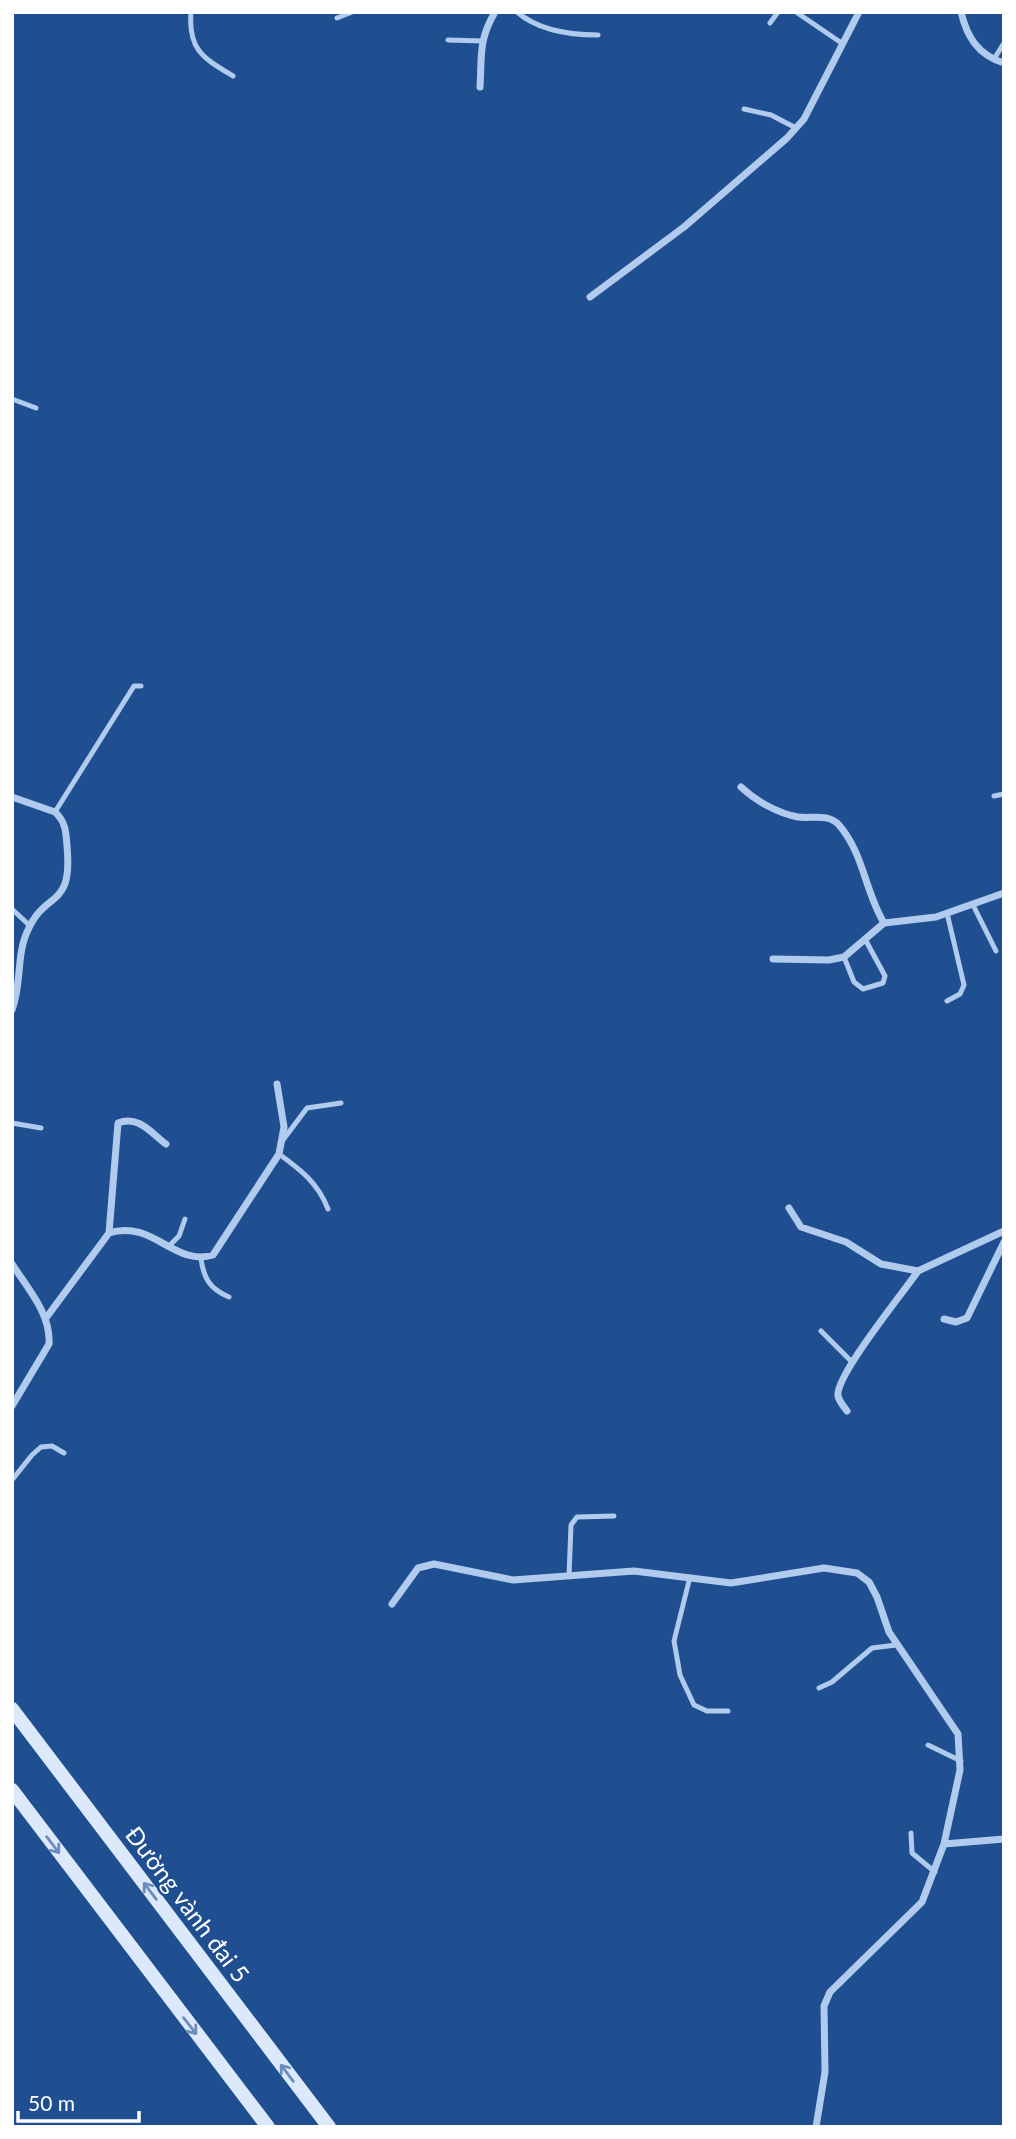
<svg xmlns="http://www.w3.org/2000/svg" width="1016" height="2139" viewBox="0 0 1016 2139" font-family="Lato,sans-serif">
<rect width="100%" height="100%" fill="#1f4f91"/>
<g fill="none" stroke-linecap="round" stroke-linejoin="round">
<path stroke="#b0cbed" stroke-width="5" d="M 191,12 C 188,50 203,58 233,76
M 517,12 C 539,31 570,35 598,35
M 796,12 L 843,44
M 337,18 L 352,12
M 770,23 L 778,12
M 448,40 L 482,41
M 994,59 L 1004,43
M 744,109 L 771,115 L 796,128
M 12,399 L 36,408
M 994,796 L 1004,794
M 55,812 L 134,686 L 141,686
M 973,905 L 996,951
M 12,909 L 30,926
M 844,957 L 854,982 L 863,989 L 883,983 L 885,976 L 865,939
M 947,1001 L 960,994 L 964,985 L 947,913
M 12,1123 L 41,1128
M 283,1140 L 307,1108 L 341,1103
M 279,1154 C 301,1170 318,1183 328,1209
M 169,1246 L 179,1236 L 185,1219
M 201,1259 C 204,1279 210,1289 229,1297
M 821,1331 L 852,1362
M 12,1480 L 32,1455 L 41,1447 L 52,1446 L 64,1453
M 569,1576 L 571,1525 L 577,1517 L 614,1516
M 690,1577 L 674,1641 L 680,1675 L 694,1705 L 707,1711 L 728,1711
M 819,1688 L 832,1682 L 872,1648 L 896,1645
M 928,1745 L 961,1761
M 911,1833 L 912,1853 L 935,1872"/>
<path stroke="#b0cbed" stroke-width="7" d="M 961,12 C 967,37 978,55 1004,63
M 480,87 C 482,56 478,41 495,12
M 590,297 L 684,227 L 787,138 L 804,119 L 859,12
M 741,787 C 756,801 777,813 798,817 C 812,819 828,813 839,825 C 864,854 865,892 884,923
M 12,797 L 55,812 C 66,822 66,833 67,846 C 73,910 46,889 28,930 C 16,954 22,984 12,1010
M 773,959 L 829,960 L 844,957 L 884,923 L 936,917 L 1004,893
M 789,1208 L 801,1227 L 846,1242 L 881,1264 L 918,1271 L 1004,1231
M 109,1233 L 118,1123 C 139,1115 151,1133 166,1144
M 12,1264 C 28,1289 51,1314 49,1344 L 12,1406
M 46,1318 L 109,1233 C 153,1219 174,1267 213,1255 L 279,1154 L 284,1127 L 277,1084
M 944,1319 L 956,1322 L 967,1318 L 1004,1242
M 847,1411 C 844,1407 839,1401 838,1396 C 835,1376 903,1293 918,1271
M 392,1604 L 418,1568 L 434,1564 L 513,1580 L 634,1571 L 731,1583 L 824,1568 L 857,1573 L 869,1582 L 877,1597 L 889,1632 L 958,1734 L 960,1770 L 944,1844 L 922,1902 L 830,1992 L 824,2006 L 825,2072 L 816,2127
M 944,1844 L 1004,1839"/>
<path stroke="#dce9fa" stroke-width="14" d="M 12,1709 L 329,2127
M 12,1790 L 268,2127"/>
</g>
<defs><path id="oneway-shaft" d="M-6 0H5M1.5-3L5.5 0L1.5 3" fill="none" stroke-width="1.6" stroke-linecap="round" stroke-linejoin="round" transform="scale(1.75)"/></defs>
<g stroke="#6b8dbb">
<use href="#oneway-shaft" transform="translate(53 1845) rotate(53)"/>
<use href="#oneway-shaft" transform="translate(150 1891) rotate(-127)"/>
<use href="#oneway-shaft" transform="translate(190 2026) rotate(52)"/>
<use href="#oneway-shaft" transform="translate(287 2073) rotate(-127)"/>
</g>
<g text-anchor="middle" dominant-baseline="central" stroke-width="5" stroke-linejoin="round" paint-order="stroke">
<g font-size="24" fill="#fff" stroke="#1f4f91">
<text transform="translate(188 1904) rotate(53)">Đường vành đai 5</text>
</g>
</g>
<rect width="1016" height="2139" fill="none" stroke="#ffffff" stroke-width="28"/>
<path d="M18 2111v10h121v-10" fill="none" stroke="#ffffff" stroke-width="3.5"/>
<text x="28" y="2111" font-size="21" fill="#ffffff" stroke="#1f4f91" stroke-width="5" paint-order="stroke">50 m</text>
</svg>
